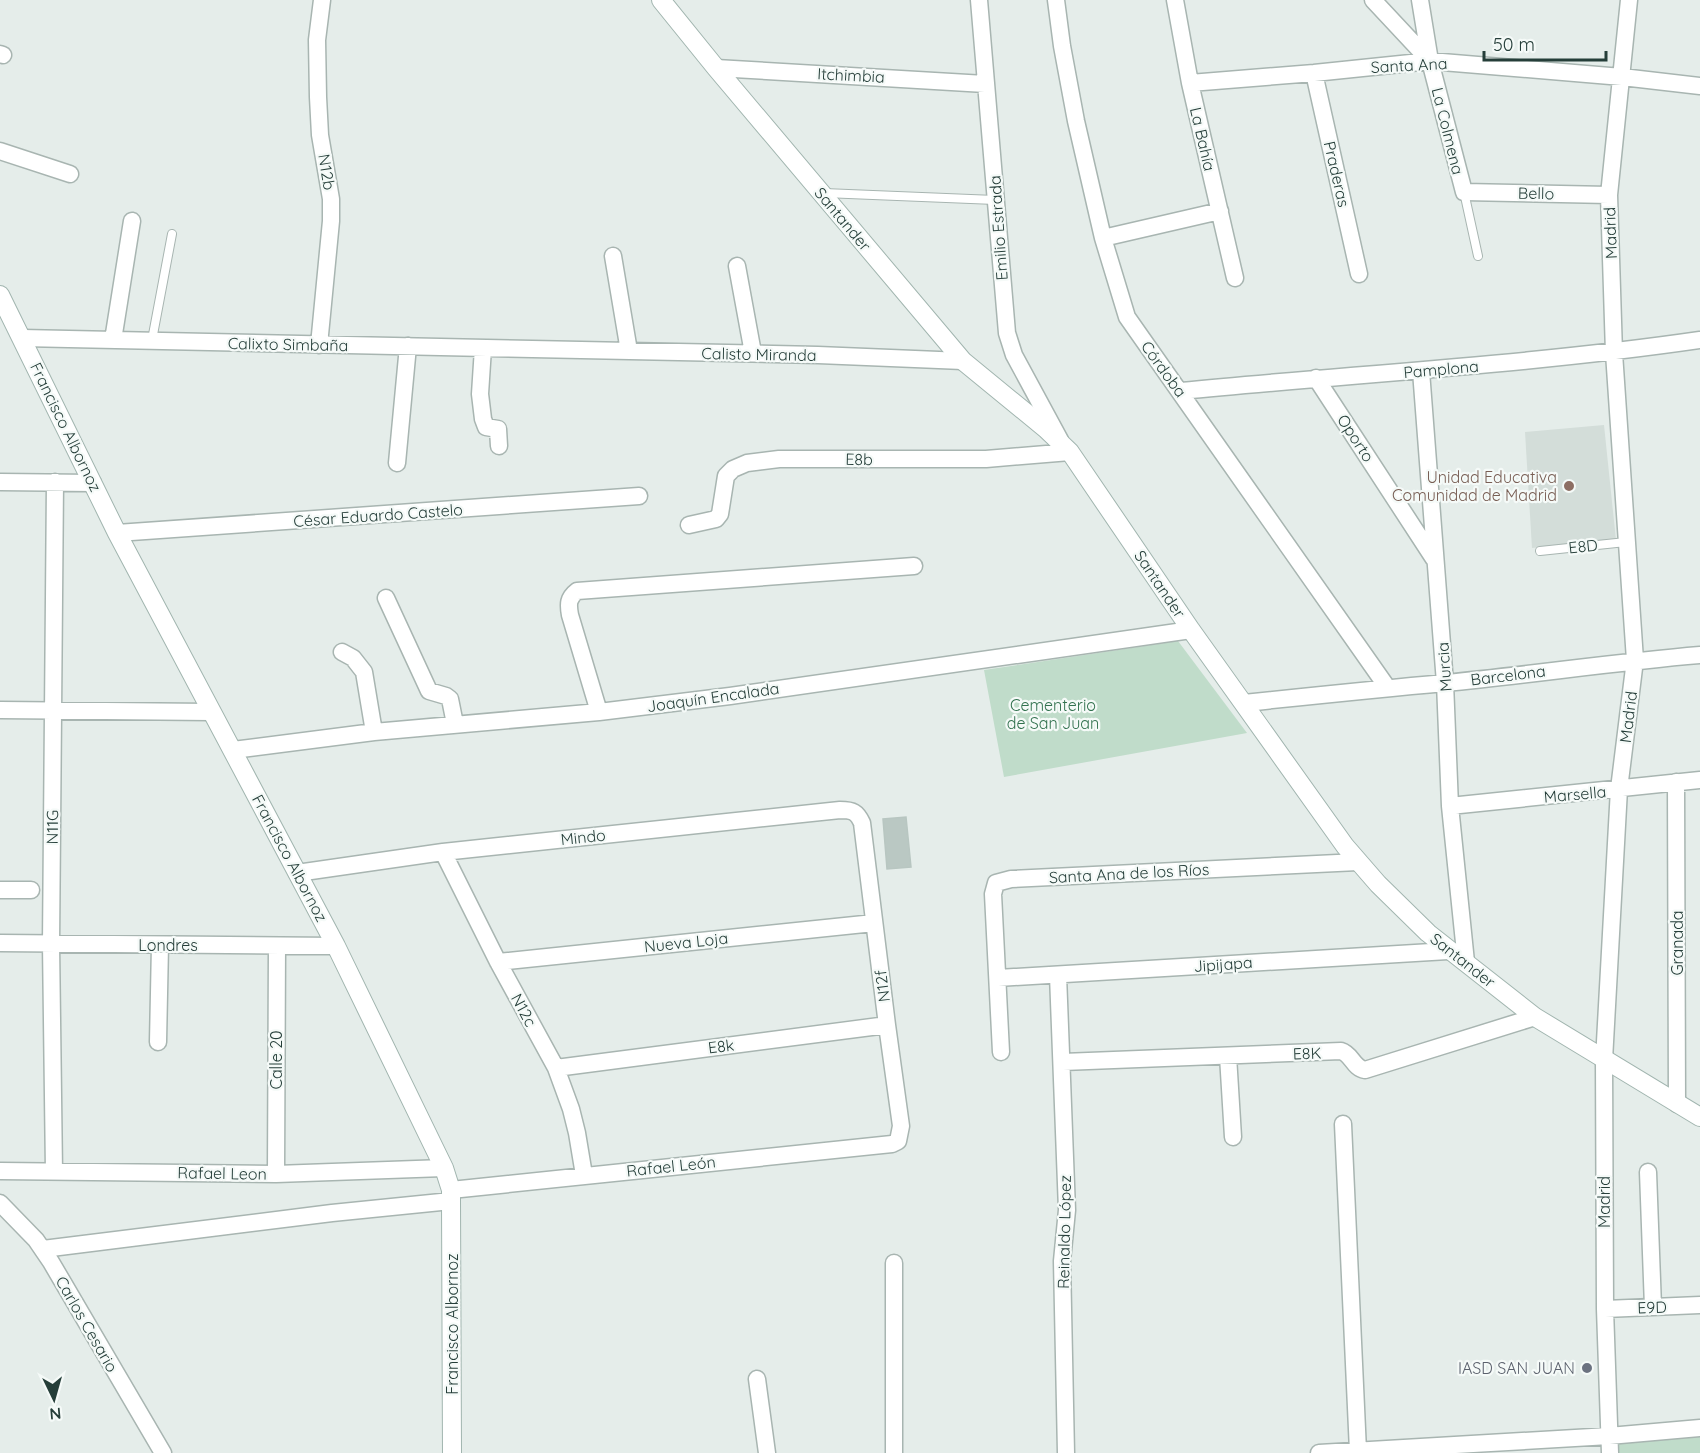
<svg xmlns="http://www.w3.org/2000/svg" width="1700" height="1453" viewBox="0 0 1700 1453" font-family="Quicksand,sans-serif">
<rect width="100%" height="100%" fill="#e5edea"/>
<path fill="#d3ddd9" d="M 1604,425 L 1616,540 L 1532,548 L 1525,432 Z"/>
<path fill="#c0dcca" d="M 1178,641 L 1247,733 L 1004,777 L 984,670 Z
M 1700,1435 L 1700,1453 L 1614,1453 L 1613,1442 Z"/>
<path fill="#bac8c3" stroke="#b8c6c1" stroke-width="1.5" d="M 906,817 L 911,867 L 887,869 L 883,819 Z"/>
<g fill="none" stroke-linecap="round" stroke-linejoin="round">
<g stroke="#a8b5b1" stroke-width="10">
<path id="lane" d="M 1464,192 L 1478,256
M 824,193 L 995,200
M 152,340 L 172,234
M 1540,551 L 1626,542"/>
</g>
<g stroke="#a8b5b1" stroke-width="19">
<path id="street" d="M 979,0 L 1007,333 L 1014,355 L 1060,440
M 1056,0 L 1062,46 L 1076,121 L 1103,238 L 1127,317 L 1387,687
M 1175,0 L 1190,83 L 1235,278
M 1373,0 L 1430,61
M 1420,0 L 1430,61 L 1464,192 L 1609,195
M 0,54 L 3,55
M 716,68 L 985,84
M 1314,73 L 1359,274
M 1190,83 L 1314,73 L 1430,61 L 1622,77 L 1700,86
M 0,151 L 70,174
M 1103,238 L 1220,211
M 613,256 L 629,351
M 737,266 L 753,353
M 22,338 L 818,355 L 963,361
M 113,340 L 132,221
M 319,345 L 331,221 L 331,199 L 320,135 L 318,97 L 317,40 L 322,0
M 483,348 L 480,394 L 483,419 L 486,427 L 498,429 L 499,446
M 1421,371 L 1445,683 L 1450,806 L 1466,962
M 1316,378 L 1434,559
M 1181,391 C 1354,374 1528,365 1700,340
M 397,463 L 408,346
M 0,482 L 93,483
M 689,525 L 716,519 L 720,514 L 726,476 L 733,469 L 747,463 L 779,459 L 986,459 L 1070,452
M 117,533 L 639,496
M 386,598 L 429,691 L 446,696 L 450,699 L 455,724
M 342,652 L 353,658 L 364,672 L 374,732
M 1244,703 C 1311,696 1378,689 1445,683 C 1530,675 1615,662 1700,655
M 0,710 L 211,712
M 599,712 L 570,615 C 568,604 568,598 577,591 L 914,566
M 233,750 L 374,732 L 599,712 L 730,696 L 1191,630
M 1676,782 L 1677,1104
M 1450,806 L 1700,780
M 443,852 L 498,962 L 556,1068 L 571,1109 L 577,1133 L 584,1175
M 297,873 L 443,852 L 840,810 C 853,810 857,812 862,823 L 887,1025 L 901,1126 L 898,1141 L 892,1144 L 451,1190
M 0,890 L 31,890
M 0,943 L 336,946
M 498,962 L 874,923
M 1058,975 L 1067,1210 L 1062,1261 L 1066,1453
M 998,978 L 1448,951
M 158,1042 L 160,945
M 1001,1052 L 993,894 L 996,883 L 1011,879 L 1358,862
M 1228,1056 L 1233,1137
M 1063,1062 L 1341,1051 C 1352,1054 1353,1068 1365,1070 L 1535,1017
M 556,1068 L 887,1025
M 1343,1124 L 1358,1451
M 0,1171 L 276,1174 L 444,1168
M 54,1172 L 51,944 L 55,482
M 1648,1172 L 1653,1307
M 276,1174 L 277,946
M 0,1203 L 36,1240 L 51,1262 L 163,1453
M 43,1249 L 332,1213 L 451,1201
M 894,1263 L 894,1453
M 1605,1309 L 1700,1305
M 757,1379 L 767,1453
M 1319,1453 L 1609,1436 L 1700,1428
M 1610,1453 L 1605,1309 L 1604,1060 L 1619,789 L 1635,660 L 1614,353 L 1609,195 L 1629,0"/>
</g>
<g stroke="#a1b5af" stroke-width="20">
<path id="secondary" d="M 661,0 L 716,68 L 963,361 L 1046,429 L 1070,452 L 1191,630 L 1345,846 L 1378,884 L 1428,933 L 1535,1017 L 1700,1117
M 0,295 L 117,533 L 336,946 L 444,1168 L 451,1190 L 451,1201 L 452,1453"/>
</g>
<use href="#lane" stroke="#fff" stroke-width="8"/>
<use href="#street" stroke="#fff" stroke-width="16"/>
<use href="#secondary" stroke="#fff" stroke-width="18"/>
</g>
<circle fill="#8d6e63" stroke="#f5faf8" stroke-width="2" cx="1569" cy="486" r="6"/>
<circle fill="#6b7280" stroke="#f5faf8" stroke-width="2" cx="1587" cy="1368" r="6"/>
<g text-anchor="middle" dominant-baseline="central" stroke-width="4.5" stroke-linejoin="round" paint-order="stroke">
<g font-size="16" fill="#253e39" stroke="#f5faf8">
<text transform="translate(1409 65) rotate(-3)">Santa Ana</text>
<text transform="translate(851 75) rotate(3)">Itchimbia</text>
<text transform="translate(1448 131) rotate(76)">La Colmena</text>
<text transform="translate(1203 139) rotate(77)">La Bahía</text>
<text transform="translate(327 172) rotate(81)">N12b</text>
<text transform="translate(1337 174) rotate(77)">Praderas</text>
<text transform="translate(1536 193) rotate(1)">Bello</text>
<text transform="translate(843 219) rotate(50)">Santander</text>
<text transform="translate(998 228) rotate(-94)">Emilio Estrada</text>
<text transform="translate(1610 233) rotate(-92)">Madrid</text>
<text transform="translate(288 344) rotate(1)">Calixto Simbaña</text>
<text transform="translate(759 354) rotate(1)">Calisto Miranda</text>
<text transform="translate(1164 369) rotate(54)">Córdoba</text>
<text transform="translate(1441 369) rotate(-5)">Pamplona</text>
<text transform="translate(66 427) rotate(64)">Francisco Albornoz</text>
<text transform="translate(1356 438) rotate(57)">Oporto</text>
<text transform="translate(859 459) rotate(1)">E8b</text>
<text transform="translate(378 515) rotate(-4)">César Eduardo Castelo</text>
<text transform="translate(1583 546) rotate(-6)">E8D</text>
<text transform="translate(1160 584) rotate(56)">Santander</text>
<text transform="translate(1444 667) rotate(-94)">Murcia</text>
<text transform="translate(1508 675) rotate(-7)">Barcelona</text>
<text transform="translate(713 697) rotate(-8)">Joaquín Encalada</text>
<text transform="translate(1628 717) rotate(-83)">Madrid</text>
<text transform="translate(1575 794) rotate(-5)">Marsella</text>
<text transform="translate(52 827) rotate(-89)">N11G</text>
<text transform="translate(583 837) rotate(-6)">Mindo</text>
<text transform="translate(290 858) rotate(62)">Francisco Albornoz</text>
<text transform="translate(1129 873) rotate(-3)">Santa Ana de los Ríos</text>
<text transform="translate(686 942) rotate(-6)">Nueva Loja</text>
<text transform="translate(1677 943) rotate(-90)">Granada</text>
<text x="168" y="945">Londres</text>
<text transform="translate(1463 960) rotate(38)">Santander</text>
<text transform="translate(1223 964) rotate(-4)">Jipijapa</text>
<text transform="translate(882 986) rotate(-97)">N12f</text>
<text transform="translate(524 1010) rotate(62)">N12c</text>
<text transform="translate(721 1046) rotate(-7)">E8k</text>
<text transform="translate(1307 1053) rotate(-2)">E8K</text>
<text transform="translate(276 1060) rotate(-90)">Calle 20</text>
<text transform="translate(671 1166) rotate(-6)">Rafael León</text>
<text transform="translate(222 1173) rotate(1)">Rafael Leon</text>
<text transform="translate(1604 1202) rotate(-90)">Madrid</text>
<text transform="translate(1064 1232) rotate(-89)">Reinaldo López</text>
<text transform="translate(1652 1307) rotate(-2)">E9D</text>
<text transform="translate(87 1324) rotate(60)">Carlos Cesario</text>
<text transform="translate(452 1324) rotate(-90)">Francisco Albornoz</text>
</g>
<g font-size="16" fill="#785e54" stroke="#f5faf8" text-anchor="end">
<text x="1557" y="477">Unidad Educativa<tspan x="1557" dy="18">Comunidad de Madrid</tspan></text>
</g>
<g font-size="16" fill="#32724f" stroke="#f5faf8">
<text x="1053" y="705">Cementerio<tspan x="1053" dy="18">de San Juan</tspan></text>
</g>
<g font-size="16" fill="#5b616d" stroke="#f5faf8" text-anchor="end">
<text x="1575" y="1368">IASD SAN JUAN</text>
</g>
</g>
<g transform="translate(54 1399) rotate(175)" stroke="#f5faf8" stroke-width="4.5" paint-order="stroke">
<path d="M0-4.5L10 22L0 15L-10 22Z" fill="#253e39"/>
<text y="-9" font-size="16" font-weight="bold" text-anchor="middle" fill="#253e39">N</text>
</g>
<path d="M1484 51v9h122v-9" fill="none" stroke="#253e39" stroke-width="3"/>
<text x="1493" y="51" font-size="18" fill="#253e39" stroke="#f5faf8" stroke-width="4.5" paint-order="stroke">50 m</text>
</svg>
